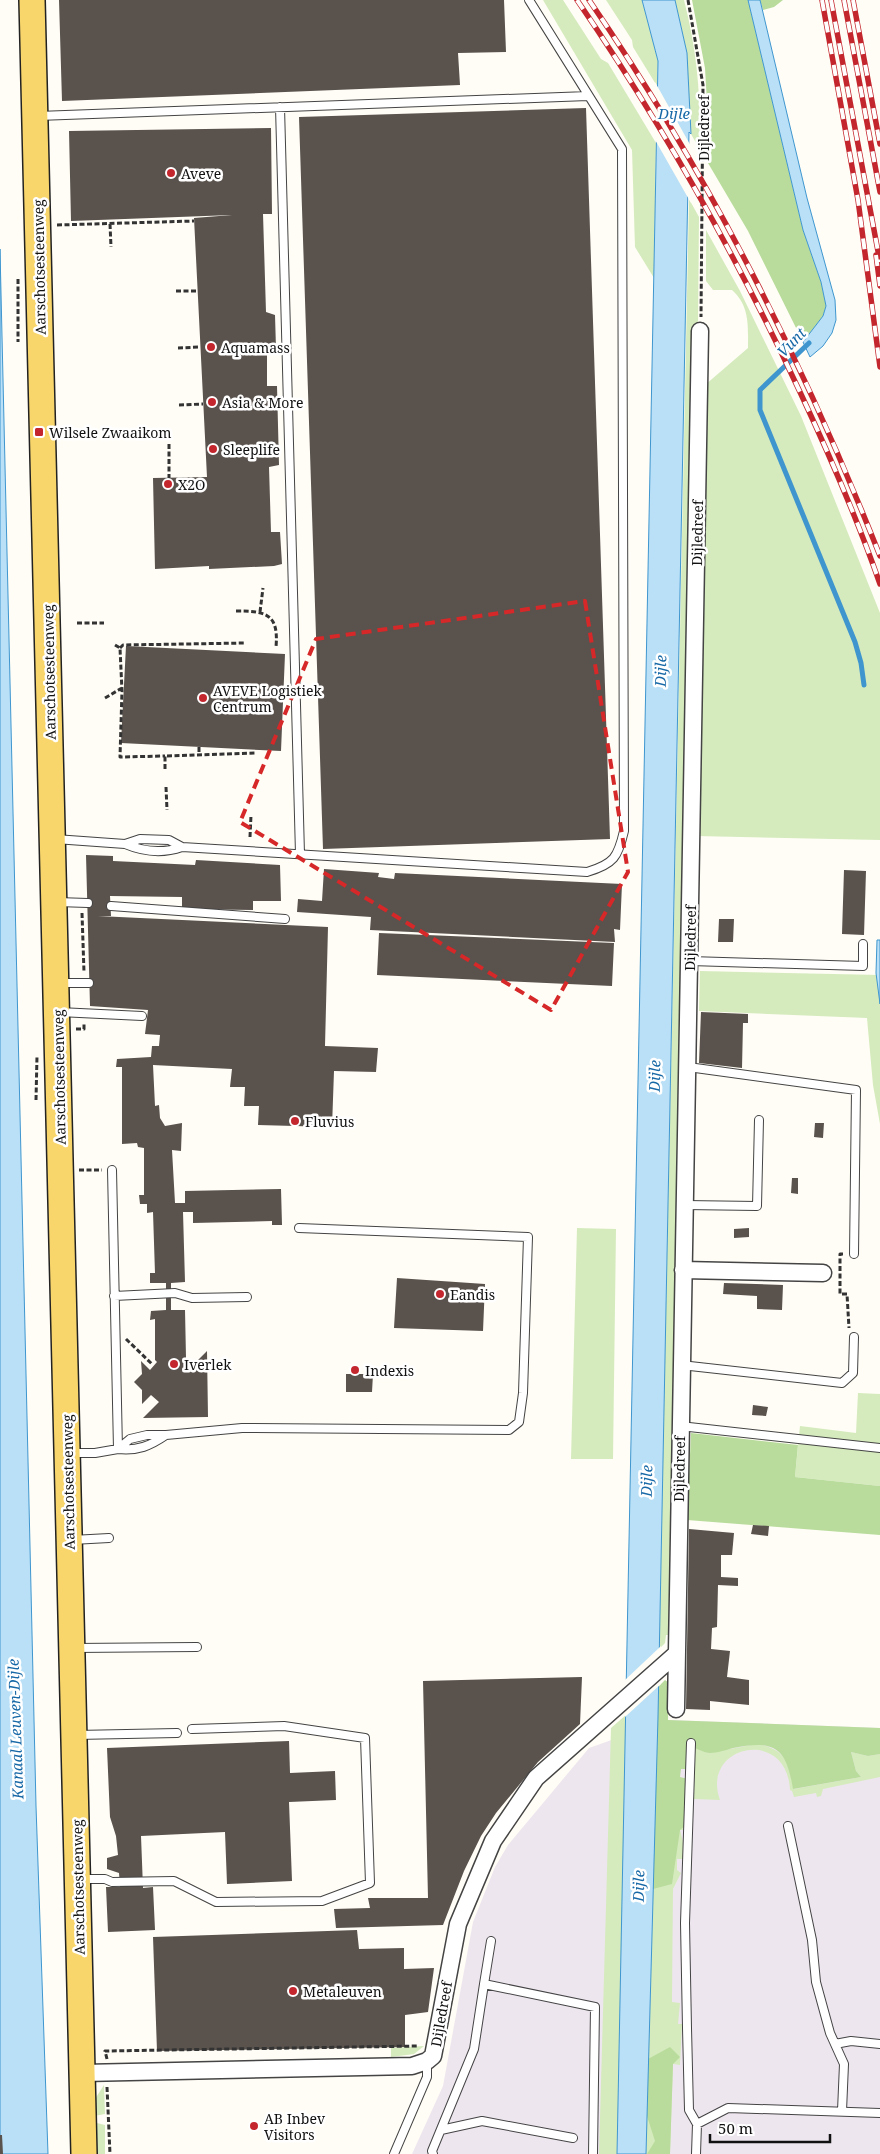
<svg xmlns="http://www.w3.org/2000/svg" width="880" height="2154" viewBox="0 0 880 2154" font-family="'Noto Serif',serif">
<rect width="100%" height="100%" fill="#fffdf5"/>
<path fill="#eee6ef" d="M 668,1720 L 880,1728 L 880,2154 L 412,2154 L 443,2086 L 473,1922 L 495,1867 L 508,1845 L 589,1748 Z"/>
<path fill="#d5ebbd" d="M 543,0 L 563,0 L 601,59 L 608,63 L 656,143 L 654,278 L 635,247 L 632,150 Z
M 606,0 L 642,0 L 658,61 L 657,86 L 633,47 L 632,40 Z
M 675,0 L 684,0 C 697,50 701,98 700,150 L 691,134 L 687,53 Z
M 689,199 L 699,217 L 698,328 L 669,1635 L 666,1635 L 665,1643 L 659,1649 Z
M 706,230 L 740,291 L 801,416 L 880,613 L 880,840 L 696,836 L 708,393 L 705,385 L 748,348 C 748,326 750,306 732,290 L 713,290 L 706,281 Z
M 700,971 L 880,975 L 880,1124 L 873,1085 L 867,1018 L 699,1011 Z
M 577,1228 L 616,1229 L 613,1459 L 571,1459 Z
M 858,1393 L 880,1394 L 880,1486 L 795,1477 L 800,1426 L 856,1433 Z
M 627,1714 L 617,2154 L 599,2154 L 611,1728 Z
M 757,1744 C 788,1750 787,1763 794,1789 L 861,1777 L 856,1771 L 851,1752 L 868,1756 L 880,1754 L 880,1777 L 823,1789 L 821,1796 L 817,1797 L 816,1793 L 794,1797 L 792,1791 L 790,1790 C 787,1726 700,1745 720,1800 L 694,1799 L 695,1747 L 708,1753 Z
M 655,1822 L 687,1824 L 687,1830 L 680,1830 L 683,1842 L 686,1844 L 685,1859 L 677,1859 L 677,1870 L 681,1873 L 673,1889 L 672,2002 L 680,2003 L 678,2024 L 682,2024 L 680,2065 L 673,2064 L 670,2154 L 646,2154 Z
M 424,2046 L 414,2054 L 391,2057 L 391,2048 Z
M 104,2085 L 105,2114 L 94,2116 L 95,2099 Z
M 97,2123 L 105,2125 L 105,2154 L 95,2154 L 95,2124 Z"/>
<path fill="#b9dc9c" d="M 692,0 L 748,0 L 803,230 L 821,282 L 826,306 L 823,316 L 803,342 L 748,231 L 708,163 L 708,119 L 705,68 Z
M 760,0 L 783,0 L 774,7 L 763,10 Z
M 691,1433 L 798,1445 L 795,1477 L 880,1486 L 880,1535 L 687,1520 Z
M 665,1680 L 669,1683 L 668,1720 L 880,1728 L 880,1754 L 868,1756 L 851,1752 L 856,1771 L 861,1777 L 793,1789 C 786,1747 775,1740 733,1748 C 726,1750 717,1753 710,1753 C 703,1753 696,1747 688,1746 L 688,1769 L 681,1769 L 680,1777 L 688,1779 L 687,1824 L 680,1830 L 672,1884 L 653,1889 L 658,1687 Z
M 670,2047 L 680,2057 L 673,2064 L 670,2154 L 647,2154 L 655,2141 L 647,2116 L 648,2059 Z"/>
<path fill="#b9e0f7" stroke="#3f96cf" d="M 642,0 L 675,0 L 687,53 L 691,134 L 689,132 L 658,1717 L 646,2154 L 617,2154 L 658,61 Z
M 748,0 L 760,0 L 807,198 L 835,300 L 836,320 L 832,333 L 823,346 L 810,357 L 803,342 L 823,316 L 826,306 L 821,282 L 803,230 Z
M 0,249 L 36,1806 L 48,2154 L 0,2154 Z
M 877,940 L 880,940 L 880,1004 L 876,973 Z"/>
<path fill="#fffdf5" d="M 655,82 L 692,148 L 691,203 L 654,138 Z
M 661,1646 L 661,1684 L 625,1717 L 625,1680 Z"/>
<g fill="none" stroke-linecap="round" stroke-linejoin="round">
<path stroke="#3f96cf" stroke-width="5" d="M 809,343 L 760,390 L 760,410 L 855,642 L 861,663 L 864,685"/>
</g>
<path fill="#5a524d" d="M 59,0 L 504,0 L 506,52 L 458,53 L 460,85 L 62,101 Z
M 586,108 L 610,839 L 323,849 L 299,117 Z
M 271,128 L 272,214 L 263,214 L 266,312 L 275,315 L 276,349 L 267,351 L 267,386 L 277,386 L 279,465 L 269,467 L 271,532 L 280,532 L 282,564 L 274,566 L 209,569 L 209,566 L 155,569 L 153,478 L 207,477 L 194,218 L 232,215 L 71,221 L 69,131 Z
M 126,646 L 285,654 L 281,751 L 121,743 Z
M 86,855 L 113,856 L 113,861 L 195,865 L 196,860 L 280,865 L 281,901 L 253,901 L 253,910 L 182,909 L 182,897 L 110,896 L 111,916 L 98,916 L 328,927 L 325,1046 L 378,1048 L 376,1072 L 334,1071 L 332,1127 L 258,1125 L 259,1106 L 244,1106 L 245,1087 L 230,1087 L 232,1069 L 153,1065 L 155,1106 L 159,1105 L 160,1118 L 165,1126 L 182,1123 L 181,1151 L 172,1150 L 175,1203 L 185,1203 L 185,1191 L 281,1189 L 282,1225 L 272,1225 L 272,1221 L 193,1223 L 193,1212 L 183,1212 L 185,1282 L 171,1283 L 171,1310 L 185,1310 L 186,1358 L 193,1365 L 207,1351 L 208,1417 L 143,1418 L 159,1402 L 151,1395 L 142,1404 L 142,1390 L 134,1382 L 142,1374 L 141,1361 L 150,1370 L 157,1362 L 155,1360 L 155,1319 L 150,1320 L 151,1311 L 166,1310 L 166,1283 L 150,1283 L 150,1273 L 155,1273 L 153,1212 L 147,1213 L 147,1204 L 140,1204 L 139,1195 L 144,1195 L 144,1148 L 138,1147 L 137,1143 L 122,1144 L 122,1067 L 116,1067 L 117,1059 L 151,1057 L 152,1046 L 159,1046 L 160,1035 L 145,1034 L 148,1010 L 90,1006 Z
M 324,869 L 379,873 L 378,877 L 394,879 L 395,873 L 622,884 L 620,930 L 614,929 L 615,942 L 370,930 L 371,917 L 297,912 L 298,899 L 322,901 Z
M 844,870 L 866,871 L 864,935 L 842,934 Z
M 719,919 L 734,919 L 733,942 L 718,942 Z
M 379,933 L 614,943 L 612,986 L 377,975 Z
M 701,1012 L 748,1014 L 748,1023 L 743,1023 L 742,1068 L 699,1063 Z
M 815,1123 L 824,1123 L 823,1138 L 814,1137 Z
M 792,1178 L 798,1178 L 798,1194 L 791,1193 Z
M 749,1228 L 749,1237 L 734,1238 L 734,1229 Z
M 397,1278 L 485,1284 L 483,1331 L 394,1328 Z
M 724,1283 L 783,1285 L 782,1310 L 757,1309 L 757,1296 L 723,1294 Z
M 346,1374 L 373,1374 L 372,1392 L 346,1392 Z
M 753,1405 L 768,1407 L 766,1416 L 752,1415 Z
M 753,1525 L 769,1526 L 768,1536 L 751,1534 Z
M 689,1529 L 734,1533 L 732,1555 L 721,1555 L 721,1577 L 738,1578 L 738,1586 L 718,1585 L 717,1627 L 712,1628 L 711,1649 L 730,1651 L 727,1677 L 749,1680 L 749,1705 L 710,1701 L 710,1710 L 686,1709 Z
M 582,1677 L 580,1724 L 538,1762 L 496,1813 L 481,1836 L 464,1871 L 443,1925 L 336,1928 L 334,1909 L 370,1908 L 368,1898 L 428,1898 L 423,1681 Z
M 289,1741 L 290,1773 L 335,1771 L 336,1800 L 289,1802 L 292,1881 L 227,1884 L 225,1832 L 141,1836 L 143,1888 L 153,1887 L 155,1930 L 108,1932 L 106,1887 L 120,1887 L 119,1873 L 107,1869 L 107,1858 L 118,1855 L 116,1836 L 110,1817 L 107,1748 Z
M 357,1930 L 359,1949 L 404,1948 L 404,1969 L 434,1968 L 428,2012 L 405,2015 L 405,2047 L 157,2051 L 153,1937 Z
M 0,2135 L 2,2135 L 3,2154 L 0,2154 Z"/>
<g fill="none" stroke-linecap="round" stroke-linejoin="round">
<g stroke="#444" stroke-width="10">
<path id="lane" d="M 280,107 L 300,854
M 38,116 L 588,96
M 55,839 L 125,844
M 140,839 L 169,840 L 182,847 C 162,854 144,852 125,844 Z
M 182,847 L 587,872 C 614,864 618,857 624,831 L 622,149 L 529,0
M 57,902 L 88,903
M 111,906 L 285,919
M 690,961 L 863,966 L 863,944
M 59,983 L 89,983
M 59,1012 L 142,1016
M 688,1067 L 856,1090 L 854,1254
M 685,1205 L 757,1206 L 759,1120
M 114,1296 L 175,1293 L 192,1298 L 247,1297
M 681,1365 L 842,1383 L 853,1373 L 854,1337
M 680,1426 L 880,1448
M 147,1435 L 166,1435 C 150,1446 138,1451 118,1449 L 130,1439 Z
M 166,1435 L 242,1428 L 509,1430 L 519,1422 L 523,1393 L 528,1237 L 299,1228
M 69,1453 L 95,1453 L 118,1449 L 112,1170
M 72,1540 L 109,1538
M 74,1648 L 197,1647
M 76,1735 L 177,1733
M 691,1743 L 685,1923 L 687,2028 L 689,2110 L 697,2124
M 788,1826 L 812,1940 L 816,1982 L 830,2033 L 844,2064 L 842,2111
M 80,1879 L 105,1879 L 112,1882 L 174,1881 L 216,1902 L 322,1901 L 370,1883 L 365,1738 L 284,1726 L 192,1729
M 491,1941 L 484,1984 L 595,2007 L 593,2154
M 835,2044 L 851,2041 L 880,2044
M 441,2130 L 482,2121 L 573,2138
M 394,2154 L 427,2077 L 427,2061
M 433,2154 L 432,2151 L 474,2049 L 484,1984
M 696,2154 L 697,2124 L 728,2108 L 880,2113"/>
</g>
<g stroke="#444" stroke-width="19">
<path id="street" d="M 683,1270 L 823,1273
M 676,1709 L 700,331
M 83,2073 L 412,2066 L 427,2061 L 433,2056 L 458,1924 L 493,1841 L 536,1778 L 676,1654"/>
</g>
<g stroke="#222" stroke-width="28">
<path id="primary" d="M 32,0 L 84,2154"/>
</g>
<path stroke="#333" stroke-width="3" stroke-dasharray="5 2.5" stroke-linecap="butt" d="M 688,0 L 703,85 L 701,317
M 110,224 L 111,247
M 57,225 L 194,221
M 18,279 L 18,342
M 176,291 L 197,291
M 178,348 L 200,347
M 179,405 L 203,404
M 169,444 L 169,478
M 236,611 C 265,611 279,613 276,647
M 260,612 L 263,588
M 77,623 L 104,623
M 115,645 L 120,648 L 122,691 L 120,757 L 165,756
M 120,648 L 123,645 L 246,643
M 105,698 L 122,688
M 199,747 L 199,755
M 165,769 L 165,756 L 255,753
M 166,787 L 167,810
M 250,837 L 251,815
M 82,913 L 84,972
M 76,1029 L 84,1029 L 84,1024
M 36,1100 L 37,1056
M 79,1170 L 102,1170
M 843,1254 L 840,1254 L 840,1294 L 847,1294 L 849,1328
M 126,1339 L 153,1365
M 107,2059 L 105,2051 L 419,2046
M 107,2087 L 110,2154"/>
<use href="#lane" stroke="#fff" stroke-width="8"/>
<use href="#street" stroke="#fff" stroke-width="16"/>
<use href="#primary" stroke="#f9d66b" stroke-width="25"/>
<g stroke="#c4262e" stroke-width="5.5">
<path id="rail" d="M 577,0 C 662,124 736,255 800,392 C 829,454 857,518 880,584
M 589,0 C 708,173 803,361 880,556
M 822,0 L 858,200 L 880,367
M 831,0 L 880,262
M 844,0 L 880,192
M 853,0 L 880,144
M 876,255 L 880,286"/>
</g>
<use href="#rail" stroke="#fff" stroke-width="4" stroke-dasharray="11" stroke-linecap="butt"/>
</g>
<path fill="none" stroke="#d62828" stroke-width="4" stroke-dasharray="10 6" stroke-linejoin="round" d="M 585,601 L 628,872 L 551,1010 L 240,822 L 316,639 Z"/>
<g fill="#c4262e" stroke="#fff" stroke-width="2">
<circle cx="171" cy="173" r="5"/>
<circle cx="211" cy="347" r="5"/>
<circle cx="212" cy="402" r="5"/>
<rect x="34" y="427" width="10" height="10" rx="2.5"/>
<circle cx="213" cy="449" r="5"/>
<circle cx="168" cy="484" r="5"/>
<circle cx="203" cy="698" r="5"/>
<circle cx="295" cy="1121" r="5"/>
<circle cx="440" cy="1294" r="5"/>
<circle cx="174" cy="1364" r="5"/>
<circle cx="355" cy="1370" r="5"/>
<circle cx="293" cy="1991" r="5"/>
<circle cx="254" cy="2126" r="5"/>
</g>
<g text-anchor="middle" dominant-baseline="central" stroke-width="5" stroke-linejoin="round" paint-order="stroke">
<g font-size="14" fill="#111" stroke="#fff">
<text transform="translate(703 128) rotate(-90)">Dijledreef</text>
<text transform="translate(39 267) rotate(-91)">Aarschotsesteenweg</text>
<text transform="translate(697 533) rotate(-89)">Dijledreef</text>
<text transform="translate(49 672) rotate(-91)">Aarschotsesteenweg</text>
<text transform="translate(690 938) rotate(-89)">Dijledreef</text>
<text transform="translate(59 1077) rotate(-91)">Aarschotsesteenweg</text>
<text transform="translate(679 1469) rotate(-89)">Dijledreef</text>
<text transform="translate(68 1482) rotate(-91)">Aarschotsesteenweg</text>
<text transform="translate(78 1887) rotate(-91)">Aarschotsesteenweg</text>
<text transform="translate(441 2014) rotate(-80)">Dijledreef</text>
</g>
<g font-size="14" fill="#111" stroke="#fff" text-anchor="start">
<text x="181" y="173">Aveve</text>
<text x="221" y="347">Aquamass</text>
<text x="222" y="402">Asia &amp; More</text>
<text x="49" y="432">Wilsele Zwaaikom</text>
<text x="223" y="449">Sleeplife</text>
<text x="178" y="484">X2O</text>
<text x="213" y="690">AVEVE Logistiek<tspan x="213" dy="16">Centrum</tspan></text>
<text x="305" y="1121">Fluvius</text>
<text x="450" y="1294">Eandis</text>
<text x="184" y="1364">Iverlek</text>
<text x="365" y="1370">Indexis</text>
<text x="303" y="1991">Metaleuven</text>
<text x="264" y="2118">AB Inbev<tspan x="264" dy="16">Visitors</tspan></text>
</g>
<g font-size="15" font-style="italic" fill="#1768a6" stroke="#fff">
<text x="674" y="113">Dijle</text>
<text transform="translate(791 342) rotate(-46)">Vunt</text>
<text transform="translate(660 671) rotate(-89)">Dijle</text>
<text transform="translate(654 1076) rotate(-89)">Dijle</text>
<text transform="translate(646 1481) rotate(-89)">Dijle</text>
<text transform="translate(15 1729) rotate(-92)">Kanaal Leuven-Dijle</text>
<text transform="translate(638 1886) rotate(-89)">Dijle</text>
</g>
</g>
<path d="M710 2134v8h120v-8" fill="none" stroke="#111111" stroke-width="2.5"/>
<text x="718" y="2134" font-size="15" fill="#111111" stroke="#ffffff" stroke-width="4" paint-order="stroke">50 m</text>
</svg>
